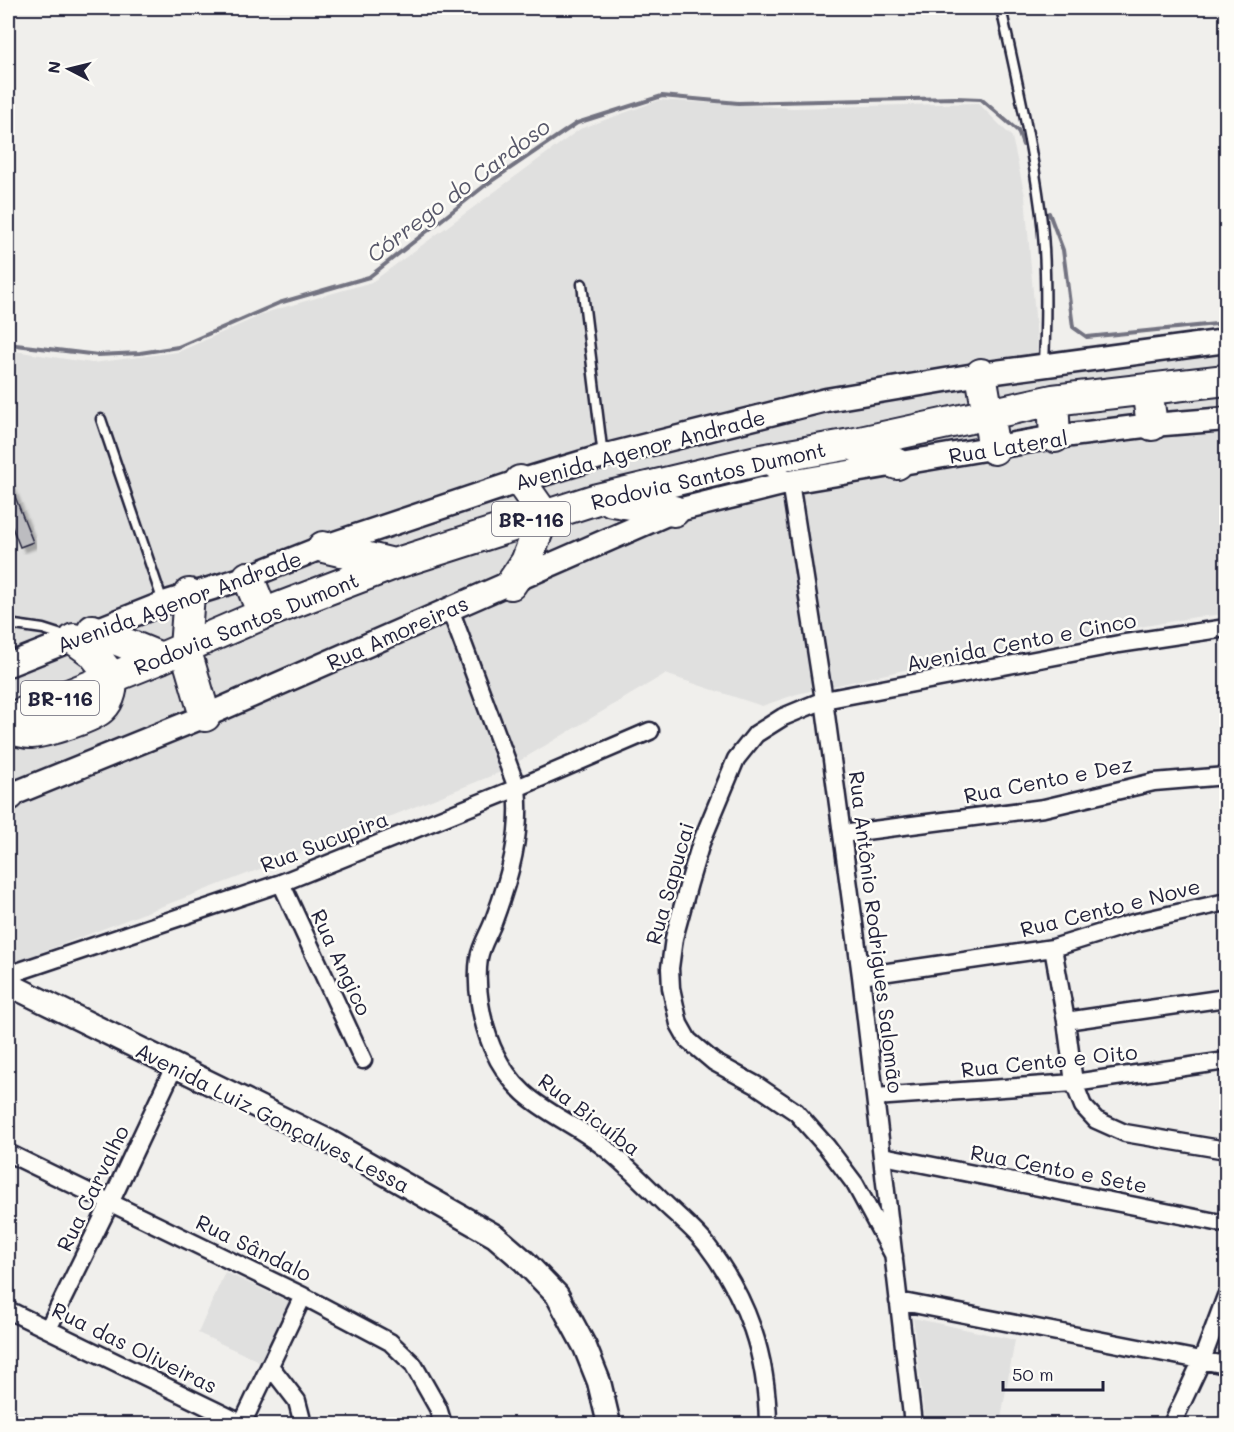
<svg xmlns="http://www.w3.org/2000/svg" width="1234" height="1432" viewBox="0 0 1234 1432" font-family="Mali,sans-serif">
<defs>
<filter id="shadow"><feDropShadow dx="5" dy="5" stdDeviation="1.5" flood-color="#0004"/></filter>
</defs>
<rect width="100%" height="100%" fill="#f0efec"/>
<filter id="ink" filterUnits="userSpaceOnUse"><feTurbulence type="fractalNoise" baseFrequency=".0167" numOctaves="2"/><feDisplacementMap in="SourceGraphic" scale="12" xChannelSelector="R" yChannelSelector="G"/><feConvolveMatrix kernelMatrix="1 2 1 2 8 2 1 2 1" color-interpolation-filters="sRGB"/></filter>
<g filter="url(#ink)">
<path fill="#e0e0df" d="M 660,100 L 793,108 L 978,103 L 1012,137 L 1025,196 L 1038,352 L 1226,327 L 1226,614 L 1196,617 L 931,664 L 797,694 L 762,706 L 665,674 L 501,772 L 260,869 L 8,965 L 8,350 L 92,363 L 178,352 L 271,311 L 372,282 L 580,129 Z
M 225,1272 L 290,1302 L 263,1363 L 198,1333 Z
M 913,1318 L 1015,1340 L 1000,1424 L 925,1424 Z"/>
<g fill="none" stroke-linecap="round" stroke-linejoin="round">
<path stroke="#737381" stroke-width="4" d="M 1049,213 L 1063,250 L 1073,327 L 1087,337 L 1226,323
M 8,344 L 98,355 L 140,353 L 178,347 L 279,303 L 369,277 L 487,184 L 577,123 L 662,96 L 738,103 L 955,98 L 981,99 L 1018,131 L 1023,145"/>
</g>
<path fill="#bcbcc0" stroke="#22223b" stroke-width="1.5" filter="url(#shadow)" d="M 8,479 L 33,542 L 20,547 L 12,527 L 8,529 Z"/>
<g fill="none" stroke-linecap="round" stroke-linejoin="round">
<g stroke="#22223b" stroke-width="13">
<path id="lane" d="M 1001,8 C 1016,76 1032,144 1041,214 C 1047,263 1046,316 1044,365
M 582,284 L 603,456
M 101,419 L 163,602
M 8,624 L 43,629 L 68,637"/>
</g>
<g stroke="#22223b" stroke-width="21">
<path id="street" d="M 761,460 L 790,482 L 824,700 L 861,976 L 913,1424
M 450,609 L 517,788 C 522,834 510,877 494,920 C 490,932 481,945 479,958 C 475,986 481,1020 492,1047 C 518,1107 558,1111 604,1147 C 624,1163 643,1182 661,1200 C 675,1214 693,1228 706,1244 C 748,1299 767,1355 768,1424
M 842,834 L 1044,808 L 1154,782 L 1226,776
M 281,883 L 363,1060
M 1053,948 L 1066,1021 L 1074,1083 L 1083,1106 L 1096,1120 L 1125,1133 L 1226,1150
M 8,975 L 281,883 L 517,788 L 650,731
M 861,976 L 1053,948 L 1133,923 L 1226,902
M 1066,1021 L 1226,998
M 875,1097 L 1074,1083 L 1226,1061
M 8,1153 L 303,1296 L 390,1342 L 413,1364 L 438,1408 L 443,1424
M 883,1156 L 1226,1224
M 894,1256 L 855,1184 L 827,1147 L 796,1112 L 756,1085 L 714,1062 L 688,1040 L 679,1024 L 671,988 L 670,968 L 674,938 L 689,883 L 701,843 L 736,759 L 756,734 L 783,717 L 824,700 L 1119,644 L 1226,628
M 898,1301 L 1226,1365
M 8,1310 L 243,1424
M 48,1329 L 111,1201 L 175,1065
M 270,1366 L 297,1401 L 303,1424
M 242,1424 L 303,1296
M 1172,1424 L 1202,1360 L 1226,1296"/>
</g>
<g stroke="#22223b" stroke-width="27">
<path id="secondary" d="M 8,665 L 164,603 L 248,577 L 323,547 L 520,481 L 603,456 L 826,400 L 981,374 L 1226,341
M 8,796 L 205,716 L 674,511 L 790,482 L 1055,437 L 1152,425 L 1226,419
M 8,984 L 330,1142 L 495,1236 L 524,1261 L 557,1295 L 585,1347 L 599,1382 L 609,1424"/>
</g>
<g stroke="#22223b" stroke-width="34">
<path id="highway" d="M 981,374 L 994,449
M 1147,389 L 1152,425
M 1053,400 L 1055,437
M 851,444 L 897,464
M 612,501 L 674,511
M 323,547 L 394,564
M 248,577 L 263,614
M 511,584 L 526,562 L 544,515 L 520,481
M 189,594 L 185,648 L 205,716
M 93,630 L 161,658
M 8,719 L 161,658 L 263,614 L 394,564 L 597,499 L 761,460 L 851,444 L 1053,400 L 1226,380
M 8,727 C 15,730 22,733 31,733 C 45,732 93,718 102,708 C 111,699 112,688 112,677 L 92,652 L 74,639
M 8,793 L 9,795"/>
</g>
<use href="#lane" stroke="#fdfcf7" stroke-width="8"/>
<use href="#street" stroke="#fdfcf7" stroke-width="16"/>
<use href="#secondary" stroke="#fdfcf7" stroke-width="22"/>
<use href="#highway" stroke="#fdfcf7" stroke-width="30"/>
</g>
</g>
<g text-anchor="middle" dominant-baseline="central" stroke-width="5" stroke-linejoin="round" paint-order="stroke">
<g fill="#fdfcf7" stroke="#646373" stroke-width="1.5">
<rect x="492" y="502" width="78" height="34" rx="4.5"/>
<rect x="21" y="681" width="78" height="34" rx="4.5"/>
</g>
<g font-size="20" font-weight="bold" fill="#22223b">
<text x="531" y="519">BR-116</text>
<text x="60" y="698">BR-116</text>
</g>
<g font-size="21" fill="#22223b" stroke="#fdfcf7">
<text transform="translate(1008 446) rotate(-9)">Rua Lateral</text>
<text transform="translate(640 449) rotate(-15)">Avenida Agenor Andrade</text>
<text transform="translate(708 475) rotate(-13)">Rodovia Santos Dumont</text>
<text transform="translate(179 601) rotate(-20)">Avenida Agenor Andrade</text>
<text transform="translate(246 623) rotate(-22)">Rodovia Santos Dumont</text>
<text transform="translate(397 632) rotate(-24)">Rua Amoreiras</text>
<text transform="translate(1021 641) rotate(-11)">Avenida Cento e Cinco</text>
<text transform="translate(1048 779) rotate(-11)">Rua Cento e Dez</text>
<text transform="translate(324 841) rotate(-21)">Rua Sucupira</text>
<text transform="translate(669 883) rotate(-74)">Rua Sapucai</text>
<text transform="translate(1110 907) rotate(-14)">Rua Cento e Nove</text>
<text transform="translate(877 932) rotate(83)">Rua Antônio Rodrigues Salomão</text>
<text transform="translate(342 962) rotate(65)">Rua Angico</text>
<text transform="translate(1049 1060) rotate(-6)">Rua Cento e Oito</text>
<text transform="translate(590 1114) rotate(37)">Rua Bicuíba</text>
<text transform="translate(273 1117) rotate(27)">Avenida Luiz Gonçalves Lessa</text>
<text transform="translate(1059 1168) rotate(11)">Rua Cento e Sete</text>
<text transform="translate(92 1188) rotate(-64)">Rua Carvalho</text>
<text transform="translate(254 1247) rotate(26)">Rua Sândalo</text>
<text transform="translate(135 1347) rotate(26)">Rua das Oliveiras</text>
</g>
<g font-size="22" font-style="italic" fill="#58586a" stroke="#fdfcf7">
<text transform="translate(458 190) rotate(-37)">Córrego do Cardoso</text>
</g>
</g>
<rect width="1234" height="1432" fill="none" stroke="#fdfcf7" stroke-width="30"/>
<rect x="15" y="15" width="1204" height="1402" fill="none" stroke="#22223b" stroke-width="2" filter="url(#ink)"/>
<g transform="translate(69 69) rotate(277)" stroke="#fdfcf7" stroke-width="4.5" paint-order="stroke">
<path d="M0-4.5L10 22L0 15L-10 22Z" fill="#22223b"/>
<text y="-9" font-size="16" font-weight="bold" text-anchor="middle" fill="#22223b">N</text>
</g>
<path d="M1003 1381v9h100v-9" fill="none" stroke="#22223b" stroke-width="3"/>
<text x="1012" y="1381" font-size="18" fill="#22223b" stroke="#fdfcf7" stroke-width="4.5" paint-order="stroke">50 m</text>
</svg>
